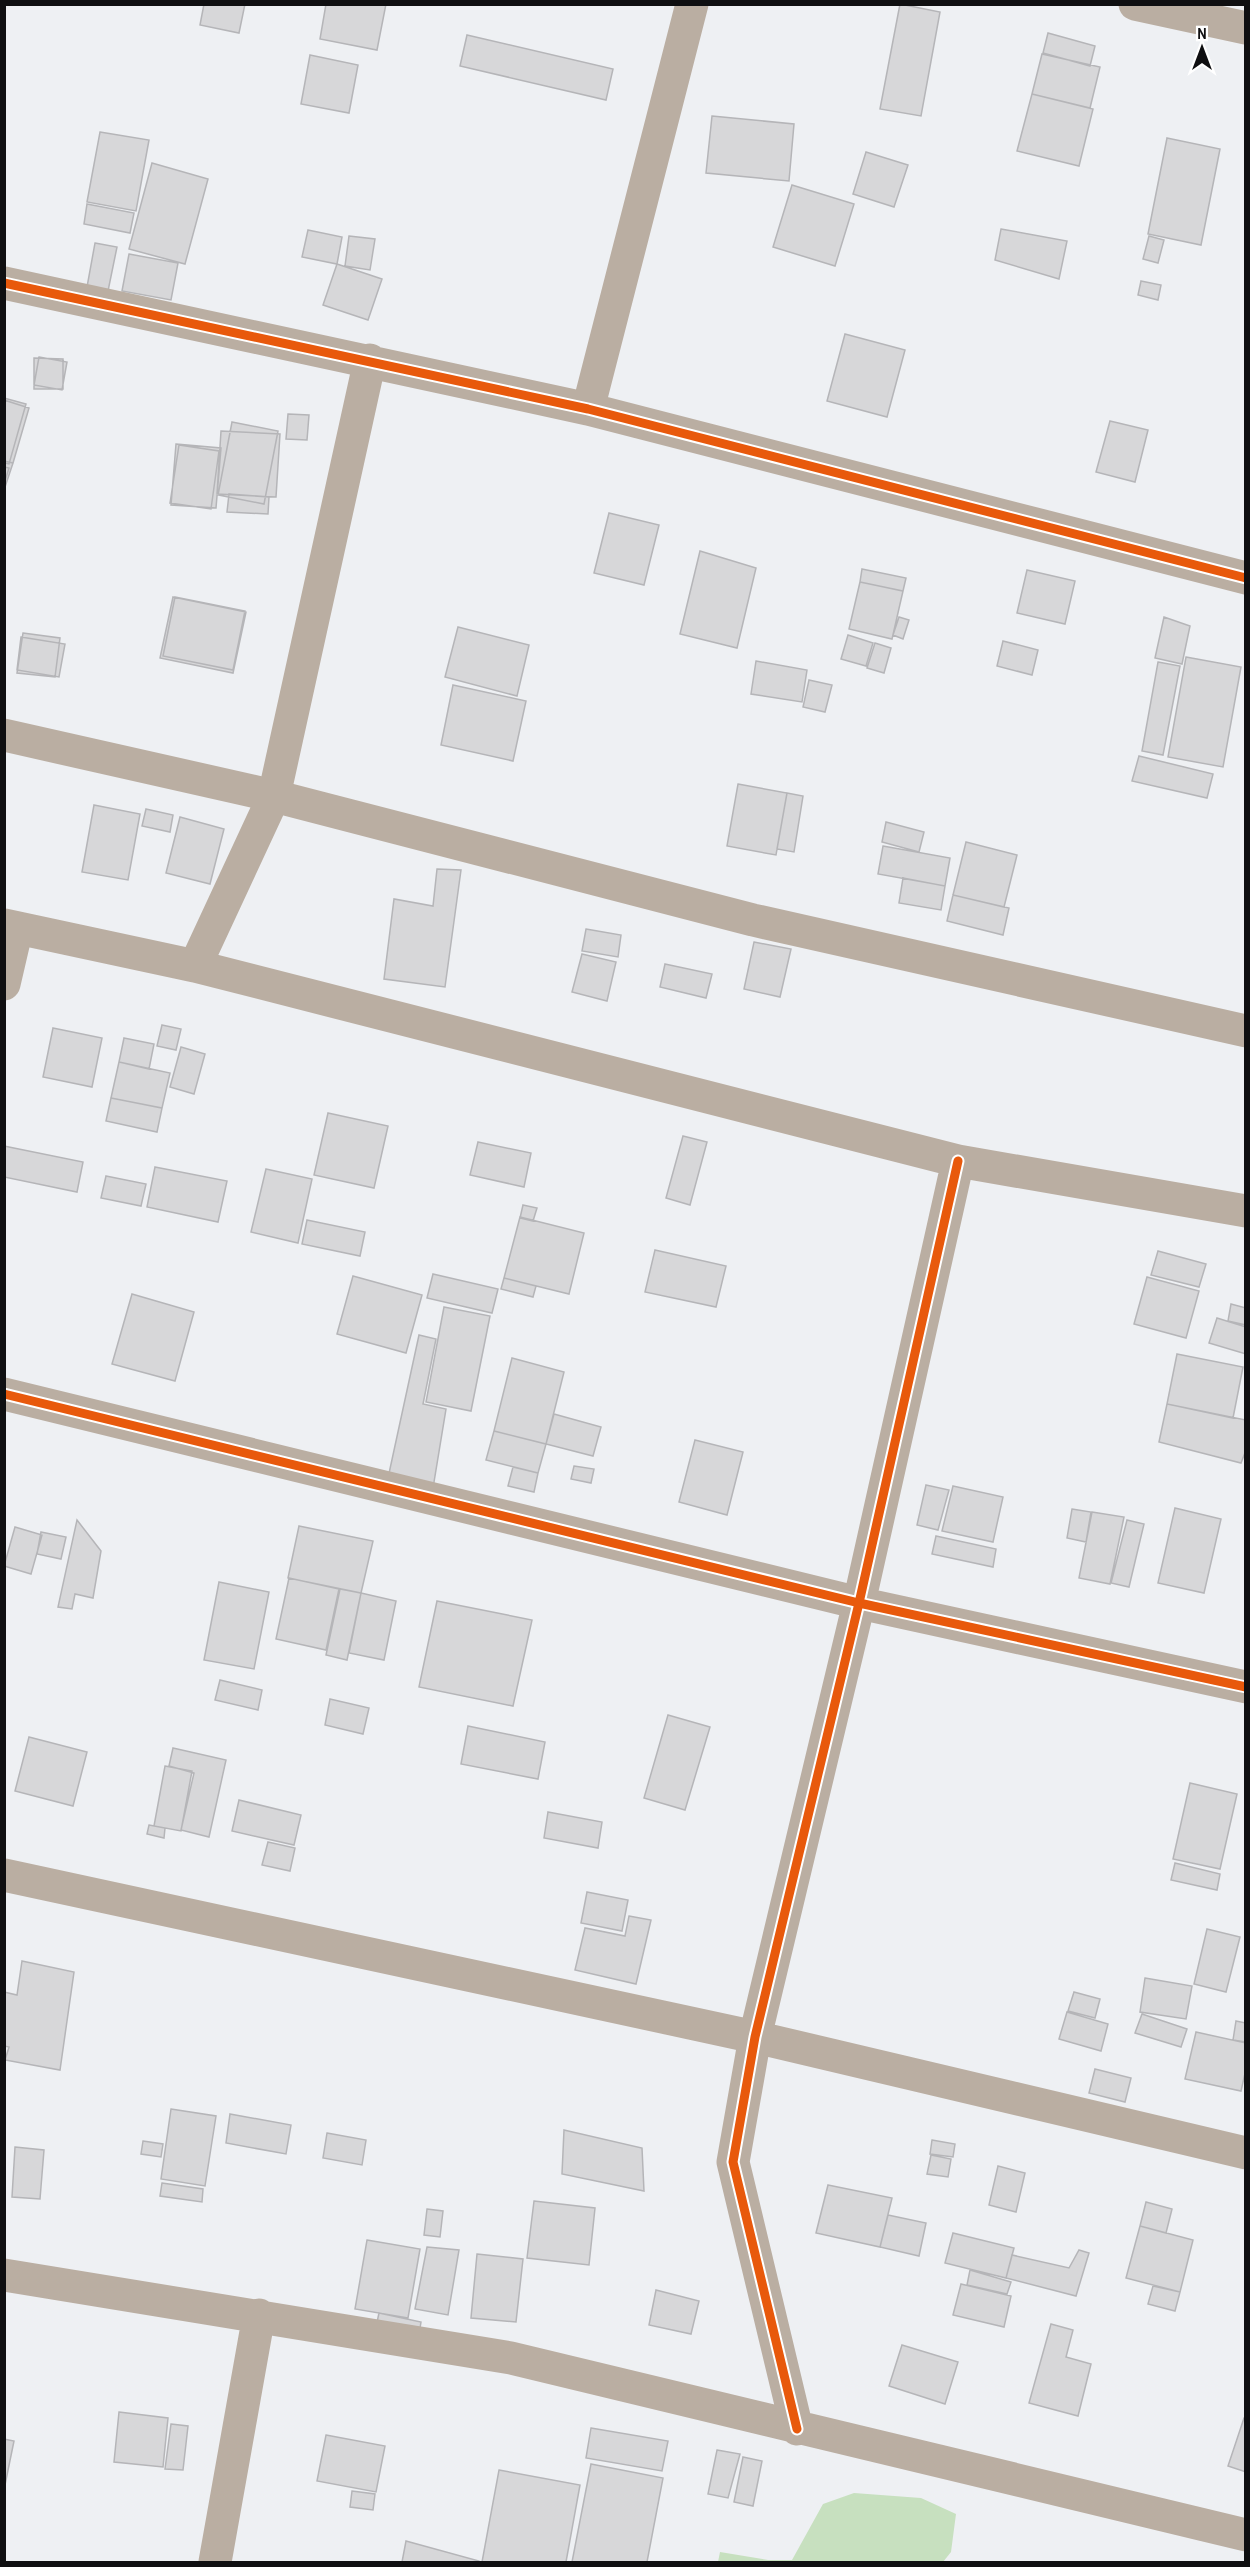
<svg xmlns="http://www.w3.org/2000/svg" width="1250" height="2567" viewBox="0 0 1250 2567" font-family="'Archivo Narrow',sans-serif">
<rect width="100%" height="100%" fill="#eef0f3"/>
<path fill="#c7e0bf" d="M 854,2493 L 921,2498 L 956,2514 L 951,2552 L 943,2562 L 718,2562 L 720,2552 L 768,2560 L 792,2560 L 823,2504 Z"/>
<path fill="#d7d7d9" stroke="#b5b5b8" stroke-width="1.5" d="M 204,4 L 245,4 L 239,33 L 200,25 Z
M 326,4 L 386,4 L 377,50 L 320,39 Z
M 900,4 L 940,12 L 921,116 L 880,109 Z
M 1048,33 L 1095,46 L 1090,66 L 1043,53 Z
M 467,35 L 613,69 L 606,100 L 460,66 Z
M 1042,54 L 1100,67 L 1090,108 L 1032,94 Z
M 310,55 L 358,65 L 349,113 L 301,104 Z
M 1032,94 L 1093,109 L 1079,166 L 1017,151 Z
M 712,116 L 794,124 L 789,181 L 706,173 Z
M 100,132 L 149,140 L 136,211 L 87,202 Z
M 1167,138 L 1220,149 L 1201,245 L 1148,234 Z
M 866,152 L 908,165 L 894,207 L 853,194 Z
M 152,163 L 208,179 L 185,264 L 129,249 Z
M 792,185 L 854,204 L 835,266 L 773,247 Z
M 87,204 L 134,213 L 130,233 L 84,224 Z
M 1001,229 L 1067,241 L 1059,279 L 995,260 Z
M 308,230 L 342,237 L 337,264 L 302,257 Z
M 349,236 L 375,239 L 370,270 L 345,266 Z
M 1149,236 L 1164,240 L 1158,263 L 1143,259 Z
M 95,243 L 117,247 L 108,291 L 87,287 Z
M 129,254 L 178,263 L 171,300 L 122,291 Z
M 337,264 L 382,279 L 368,320 L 323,305 Z
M 1141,281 L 1161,285 L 1158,300 L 1138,295 Z
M 845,334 L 905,350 L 887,417 L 827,401 Z
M 39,357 L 67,362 L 62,390 L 34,385 Z
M 34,358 L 63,359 L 63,389 L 34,389 Z
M 4,398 L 26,404 L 9,464 L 4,463 Z
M 4,400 L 29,408 L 13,463 L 4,461 Z
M 288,414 L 309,415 L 307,440 L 286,439 Z
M 1110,421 L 1148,430 L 1135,482 L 1096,472 Z
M 232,422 L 278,431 L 264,504 L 218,495 Z
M 221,431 L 280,434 L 276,497 L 217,494 Z
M 176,444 L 221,448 L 216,508 L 171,505 Z
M 179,445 L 219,451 L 211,509 L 170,503 Z
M 4,461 L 13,463 L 4,490 Z
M 4,467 L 9,468 L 4,484 Z
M 229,494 L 269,497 L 268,514 L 227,512 Z
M 609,513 L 659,525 L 644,585 L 594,573 Z
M 700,551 L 756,568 L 737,648 L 680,634 Z
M 862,569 L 906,578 L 903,591 L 860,582 Z
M 1027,570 L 1075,581 L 1065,624 L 1017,613 Z
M 860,582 L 903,591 L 892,639 L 849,629 Z
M 173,597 L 246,612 L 233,673 L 160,658 Z
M 175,597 L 245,611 L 233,670 L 163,656 Z
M 899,617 L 909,620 L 903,639 L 893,635 Z
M 1164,617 L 1190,626 L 1182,664 L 1155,658 Z
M 458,627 L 529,645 L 517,696 L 445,677 Z
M 23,633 L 60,638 L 55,677 L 17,673 Z
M 848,635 L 873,643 L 866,666 L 841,659 Z
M 21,637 L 65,644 L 59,677 L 17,670 Z
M 1003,641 L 1038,650 L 1032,675 L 997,666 Z
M 875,643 L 891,648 L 884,673 L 867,668 Z
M 1186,657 L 1241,667 L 1223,767 L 1168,757 Z
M 756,661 L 807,670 L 802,702 L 751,694 Z
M 1158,662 L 1180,666 L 1163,755 L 1142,751 Z
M 809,680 L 832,685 L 825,712 L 803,707 Z
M 453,685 L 526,701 L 513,761 L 441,745 Z
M 1139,756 L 1213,774 L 1207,798 L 1132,781 Z
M 738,784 L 787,793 L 776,855 L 727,846 Z
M 787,793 L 803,796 L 794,852 L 777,849 Z
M 94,805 L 140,814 L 128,880 L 82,872 Z
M 146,809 L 173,815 L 170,832 L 142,826 Z
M 180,817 L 224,829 L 210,884 L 166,873 Z
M 886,822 L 924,832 L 919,852 L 882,842 Z
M 966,842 L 1017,855 L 1004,907 L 953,895 Z
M 883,846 L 950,858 L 945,886 L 878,874 Z
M 437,869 L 461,870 L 445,987 L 384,979 L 394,899 L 433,906 Z
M 903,878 L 945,886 L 941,910 L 899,903 Z
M 953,895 L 1009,908 L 1003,935 L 947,921 Z
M 586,929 L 621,935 L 618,957 L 582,951 Z
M 754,942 L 791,949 L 780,997 L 744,989 Z
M 582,954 L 616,962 L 607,1001 L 572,992 Z
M 665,964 L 712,974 L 706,998 L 660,987 Z
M 162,1025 L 181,1029 L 176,1050 L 157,1046 Z
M 53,1028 L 102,1038 L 92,1087 L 43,1077 Z
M 124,1038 L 154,1044 L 149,1069 L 119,1062 Z
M 181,1047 L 205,1054 L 194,1094 L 170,1087 Z
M 119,1062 L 170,1073 L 162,1108 L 111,1098 Z
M 111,1098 L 162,1108 L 157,1132 L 106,1121 Z
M 328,1113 L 388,1126 L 374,1188 L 314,1175 Z
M 683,1136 L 707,1142 L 690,1205 L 666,1198 Z
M 478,1142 L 531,1153 L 524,1187 L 470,1175 Z
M 4,1146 L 83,1162 L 77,1192 L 4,1177 Z
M 155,1167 L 227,1181 L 218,1222 L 147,1207 Z
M 266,1169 L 312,1179 L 298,1243 L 251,1232 Z
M 106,1176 L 146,1184 L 141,1206 L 101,1198 Z
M 523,1205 L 537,1208 L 533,1221 L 520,1218 Z
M 520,1217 L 584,1233 L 569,1294 L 504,1278 Z
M 307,1220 L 365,1232 L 360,1256 L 302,1244 Z
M 655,1250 L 726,1266 L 716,1307 L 645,1292 Z
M 1158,1251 L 1206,1264 L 1199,1287 L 1151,1275 Z
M 433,1274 L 498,1289 L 492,1313 L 427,1298 Z
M 353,1276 L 422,1295 L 406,1353 L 337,1334 Z
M 1147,1277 L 1199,1291 L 1186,1338 L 1134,1324 Z
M 504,1278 L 536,1286 L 533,1297 L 501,1289 Z
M 132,1294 L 194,1312 L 175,1381 L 112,1364 Z
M 1231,1304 L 1246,1308 L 1246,1325 L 1228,1321 Z
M 444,1307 L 490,1316 L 471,1411 L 426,1402 Z
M 1217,1318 L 1246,1327 L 1246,1354 L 1209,1343 Z
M 419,1335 L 436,1339 L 423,1404 L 446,1409 L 433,1488 L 388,1478 Z
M 1177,1354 L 1243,1367 L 1233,1418 L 1167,1404 Z
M 512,1358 L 564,1372 L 546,1444 L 494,1431 Z
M 1167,1404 L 1246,1420 L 1246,1450 L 1241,1463 L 1159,1442 Z
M 554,1414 L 601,1427 L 593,1456 L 546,1444 Z
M 494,1431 L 546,1444 L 538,1473 L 486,1460 Z
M 695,1440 L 743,1452 L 727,1515 L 679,1502 Z
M 574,1466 L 594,1469 L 591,1483 L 571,1479 Z
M 513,1467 L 538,1473 L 534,1492 L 508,1486 Z
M 926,1485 L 949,1490 L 938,1530 L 917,1525 Z
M 953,1486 L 1003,1497 L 993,1542 L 942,1531 Z
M 1175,1508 L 1221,1519 L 1204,1593 L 1158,1583 Z
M 1072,1509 L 1091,1512 L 1086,1542 L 1067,1538 Z
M 1092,1512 L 1124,1517 L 1110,1584 L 1079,1578 Z
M 77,1520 L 101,1551 L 93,1598 L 75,1594 L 72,1609 L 58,1607 Z
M 1127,1520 L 1144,1524 L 1129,1587 L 1111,1583 Z
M 299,1526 L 373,1541 L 361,1593 L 288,1578 Z
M 15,1527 L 42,1535 L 31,1574 L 4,1566 Z
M 41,1532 L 66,1537 L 61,1559 L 37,1554 Z
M 936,1536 L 996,1549 L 993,1567 L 932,1554 Z
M 289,1578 L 339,1589 L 326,1650 L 276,1639 Z
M 219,1582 L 269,1592 L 254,1669 L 204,1660 Z
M 340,1589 L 361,1593 L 347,1660 L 326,1655 Z
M 361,1593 L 396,1601 L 384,1660 L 349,1653 Z
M 437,1601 L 532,1620 L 513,1706 L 419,1687 Z
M 220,1680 L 262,1690 L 258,1710 L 215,1700 Z
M 330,1699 L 369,1708 L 363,1734 L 325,1725 Z
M 668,1715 L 710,1727 L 685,1810 L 644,1798 Z
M 468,1726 L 545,1742 L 538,1779 L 461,1764 Z
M 29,1737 L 87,1752 L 73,1806 L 15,1791 Z
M 173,1748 L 226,1760 L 209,1837 L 181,1830 L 194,1773 L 169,1766 Z
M 165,1766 L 192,1771 L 181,1831 L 154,1826 Z
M 1190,1783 L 1237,1794 L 1220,1869 L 1173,1859 Z
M 239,1800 L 301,1815 L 294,1845 L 232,1831 Z
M 548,1812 L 602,1822 L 598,1848 L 544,1838 Z
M 149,1825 L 165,1828 L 164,1838 L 147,1834 Z
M 268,1842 L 295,1848 L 290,1871 L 262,1865 Z
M 1175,1863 L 1220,1874 L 1217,1890 L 1171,1880 Z
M 587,1892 L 628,1900 L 622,1931 L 581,1923 Z
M 629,1916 L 651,1920 L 636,1984 L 575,1970 L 585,1928 L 625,1936 Z
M 1207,1929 L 1240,1937 L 1226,1992 L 1194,1984 Z
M 22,1961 L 74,1972 L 60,2070 L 5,2060 L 9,2047 L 4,2046 L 4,1992 L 17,1995 Z
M 1145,1978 L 1192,1986 L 1186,2019 L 1140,2012 Z
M 1074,1992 L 1100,1999 L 1095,2018 L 1068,2011 Z
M 1067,2012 L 1108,2024 L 1101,2051 L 1059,2039 Z
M 1142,2014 L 1187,2029 L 1181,2047 L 1135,2033 Z
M 1236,2021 L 1246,2023 L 1246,2042 L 1233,2040 Z
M 1196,2032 L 1246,2043 L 1246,2069 L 1241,2091 L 1185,2079 Z
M 1095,2069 L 1131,2078 L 1125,2102 L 1089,2093 Z
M 171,2109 L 216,2116 L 205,2186 L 161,2179 Z
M 230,2114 L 291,2125 L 286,2154 L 226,2143 Z
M 564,2130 L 642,2148 L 644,2191 L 562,2174 Z
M 327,2133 L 366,2140 L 362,2165 L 323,2158 Z
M 932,2140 L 955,2144 L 953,2157 L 930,2154 Z
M 143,2141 L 163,2144 L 161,2157 L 141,2154 Z
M 15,2147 L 44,2150 L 40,2199 L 12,2197 Z
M 931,2155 L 951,2159 L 948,2177 L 927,2174 Z
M 998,2166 L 1025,2173 L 1016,2212 L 989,2205 Z
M 162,2183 L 203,2189 L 202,2202 L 160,2196 Z
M 828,2185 L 892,2198 L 880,2247 L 816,2233 Z
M 534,2201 L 595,2208 L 589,2265 L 527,2258 Z
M 1146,2202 L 1172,2209 L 1166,2233 L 1140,2226 Z
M 427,2209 L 443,2211 L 440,2237 L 424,2235 Z
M 888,2215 L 926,2223 L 919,2256 L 880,2247 Z
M 1140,2226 L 1193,2240 L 1180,2292 L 1126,2278 Z
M 953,2233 L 1014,2248 L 1006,2278 L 945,2263 Z
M 367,2240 L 420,2249 L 408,2318 L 355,2309 Z
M 427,2247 L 459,2250 L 448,2315 L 415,2309 Z
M 1079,2250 L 1089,2253 L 1076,2296 L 1006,2278 L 1012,2255 L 1069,2268 Z
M 477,2254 L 523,2259 L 516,2322 L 471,2318 Z
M 970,2270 L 1011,2282 L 1007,2294 L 967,2285 Z
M 961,2284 L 1011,2296 L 1004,2327 L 953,2315 Z
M 1153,2286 L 1180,2292 L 1175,2311 L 1148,2304 Z
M 656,2290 L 699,2301 L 691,2334 L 649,2325 Z
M 379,2313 L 421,2322 L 419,2334 L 376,2327 Z
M 1051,2324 L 1073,2330 L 1066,2357 L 1091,2364 L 1078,2416 L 1029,2403 Z
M 902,2345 L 958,2362 L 945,2404 L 889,2386 Z
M 119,2412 L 168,2418 L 163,2467 L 114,2462 Z
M 1244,2418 L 1246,2418 L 1246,2472 L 1228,2466 Z
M 171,2424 L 188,2426 L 183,2470 L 165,2469 Z
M 591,2428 L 668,2441 L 662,2471 L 586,2458 Z
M 326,2435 L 385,2446 L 376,2492 L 317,2481 Z
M 4,2439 L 14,2441 L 5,2485 L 4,2485 Z
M 717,2450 L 740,2454 L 728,2498 L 708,2494 Z
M 743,2457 L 762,2461 L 753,2506 L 734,2502 Z
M 591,2464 L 663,2478 L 647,2562 L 572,2562 Z
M 499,2470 L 580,2485 L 566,2562 L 482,2562 Z
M 352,2491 L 375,2494 L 373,2510 L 350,2507 Z
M 406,2541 L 479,2561 L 479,2562 L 402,2562 Z"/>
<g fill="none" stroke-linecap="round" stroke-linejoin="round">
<path stroke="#baaea2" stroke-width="33" d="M 1135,4 L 1246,28
M 4,283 L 588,409 L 1246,578
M 588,409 L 692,4
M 4,735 L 274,796 L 753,920 L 1246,1031
M 4,925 L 195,966 L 958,1161 L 1246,1211
M 195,966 L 274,796 L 370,360
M 4,984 L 17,928
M 4,1394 L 859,1603 L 1246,1687
M 4,1875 L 755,2037 L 1246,2153
M 4,2275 L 511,2358 L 1246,2535
M 797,2429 L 733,2162 L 755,2037 L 859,1603 L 958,1161
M 215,2562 L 259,2315"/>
<g stroke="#fff" stroke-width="13">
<path id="cycleway" d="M 4,283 L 588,409 L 1246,578
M 4,1394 L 859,1603 L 1246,1687
M 797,2429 L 733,2162 L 755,2037 L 859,1603 L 958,1161"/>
</g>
<use href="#cycleway" stroke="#e8590c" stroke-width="9"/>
</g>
<rect width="1250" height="2567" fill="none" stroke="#0f0f11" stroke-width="12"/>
<g transform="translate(1202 48)" stroke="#ffffff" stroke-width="4.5" paint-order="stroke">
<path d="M0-4.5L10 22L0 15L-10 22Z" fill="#0f0f11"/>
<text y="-9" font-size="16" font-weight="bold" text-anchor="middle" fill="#0f0f11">N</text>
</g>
</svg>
